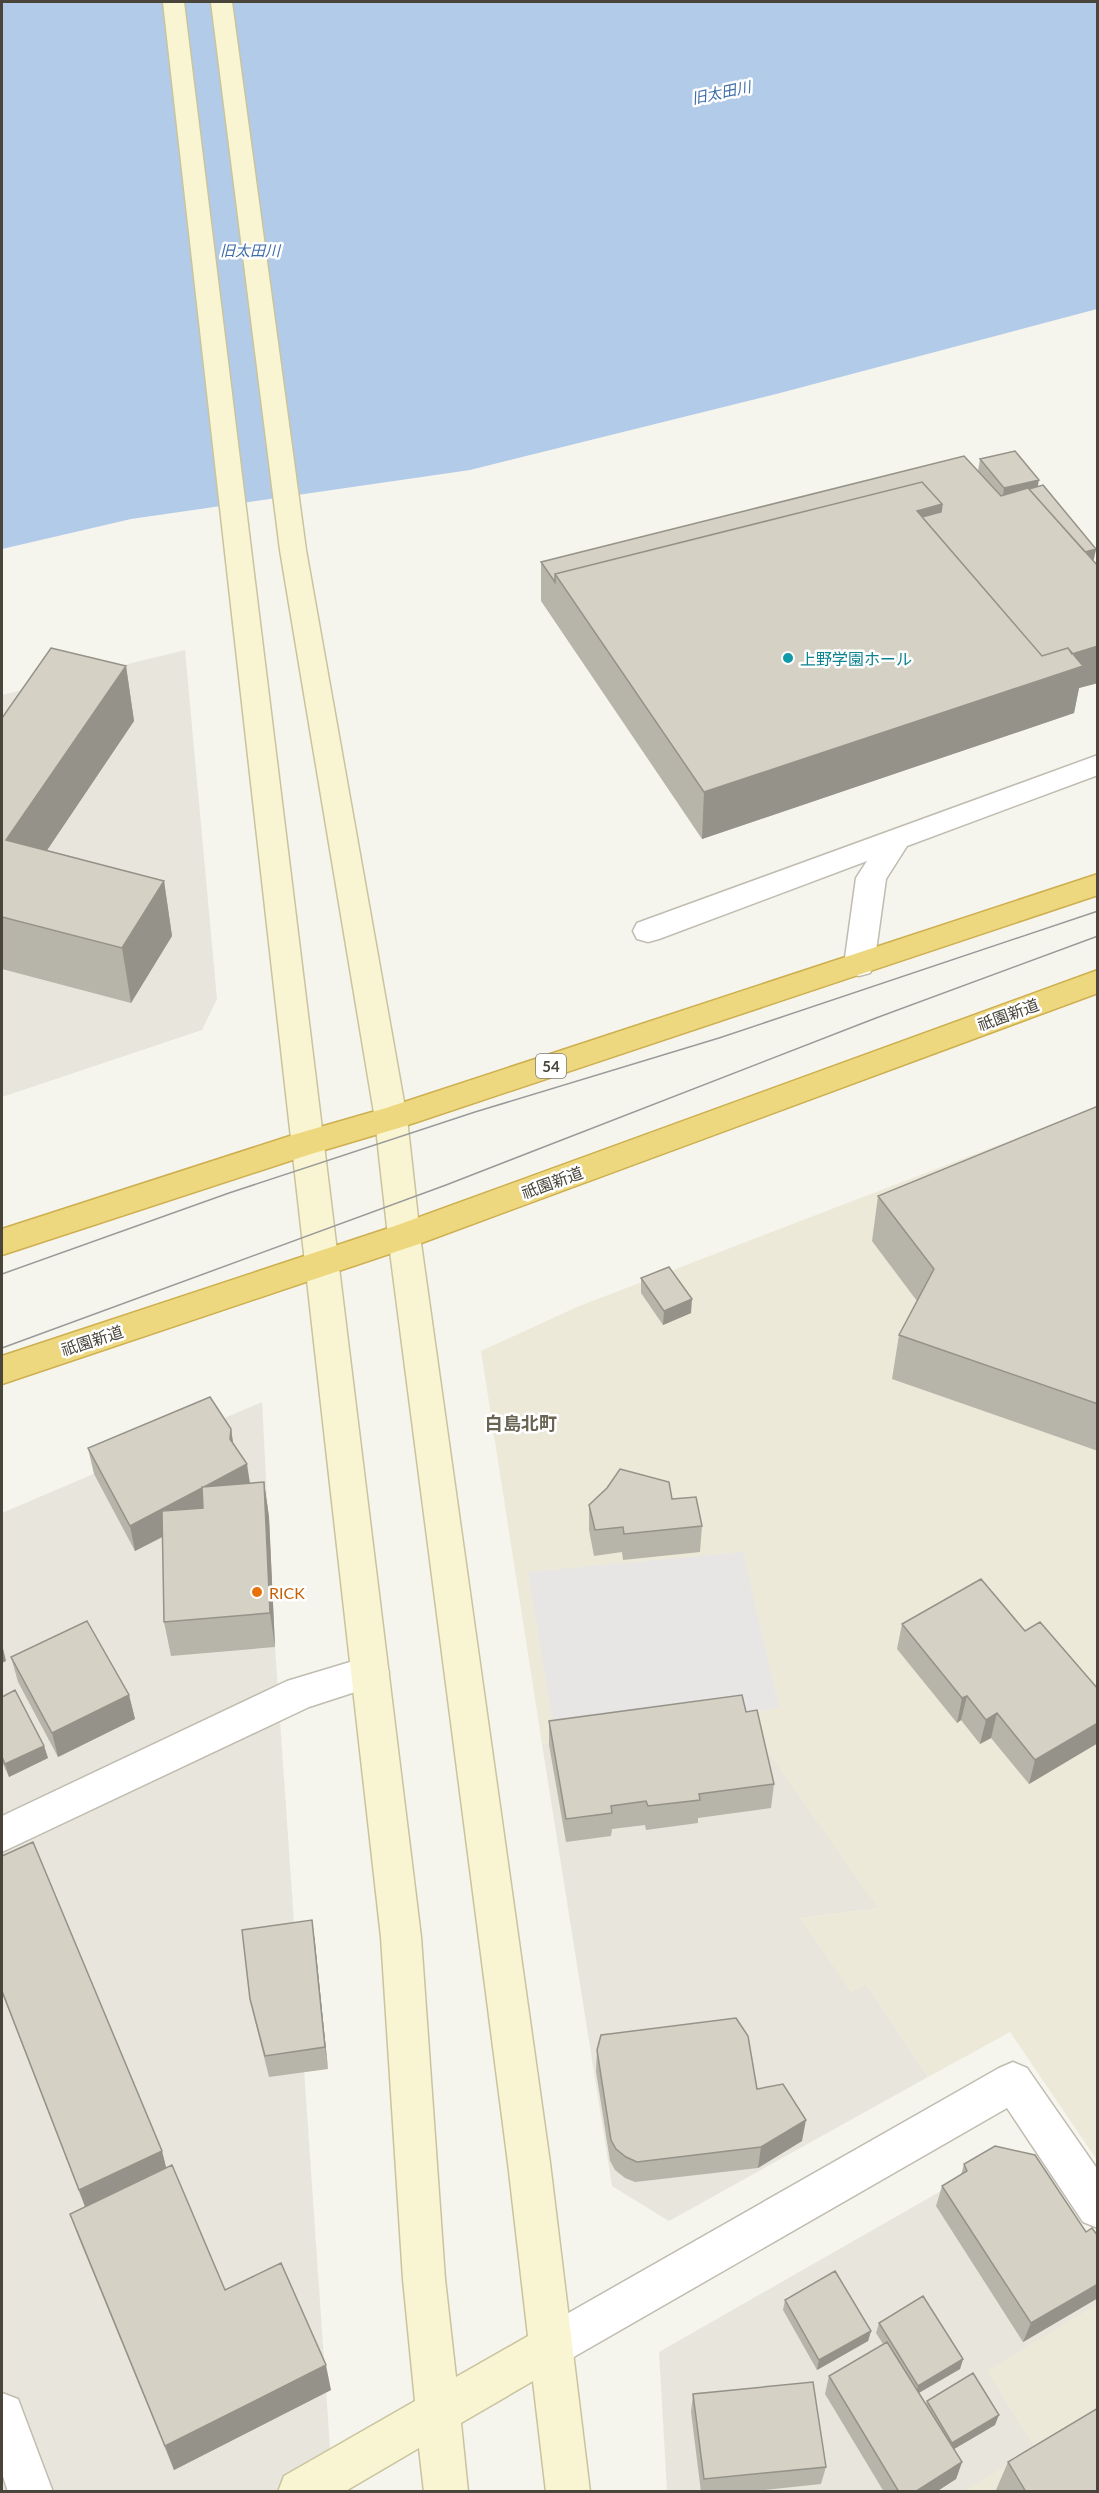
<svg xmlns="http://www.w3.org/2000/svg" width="1099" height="2493" viewBox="0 0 1099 2493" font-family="Lato,'Noto Sans JP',sans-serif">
<rect width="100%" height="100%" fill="#f5f4ed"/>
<path fill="#e8e6dc" d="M 185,650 L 217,999 L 202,1030 L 2,1097 L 2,695 Z
M 262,1402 L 275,1647 L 333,2491 L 2,2492 L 2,1513 Z
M 742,1715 L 879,1908 L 800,1918 L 867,1985 L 928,2077 L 669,2221 L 612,2186 L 542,1744 Z
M 990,2163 L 1097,2265 L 1097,2491 L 667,2491 L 659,2352 Z"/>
<path fill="#ece9d9" d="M 1097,1107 L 1097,2160 L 1010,2032 L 928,2077 L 867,1985 L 851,1992 L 800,1918 L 878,1908 L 742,1715 L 542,1744 L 481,1351 L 577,1307 Z
M 1097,2304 L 1097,2491 L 963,2492 L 1035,2448 L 987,2371 Z"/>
<path fill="#e7e6e4" d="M 743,1552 L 779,1708 L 556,1739 L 528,1572 Z"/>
<path fill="#b2cbe9" d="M 2,2 L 1097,2 L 1097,309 L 780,393 L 470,470 L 131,519 L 2,549 Z"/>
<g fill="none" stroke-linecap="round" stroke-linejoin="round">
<g stroke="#c0bcb0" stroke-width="3">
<path id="street" d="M 1098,755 L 1098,775 L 907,846 L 886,879 L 874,965 L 870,973 L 859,976 L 848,973 L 844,965 L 856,878 L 867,861 L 659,939 L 648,942 L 637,939 L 633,931 L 637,923 Z
M 370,1656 L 383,1661 L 389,1672 L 383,1683 L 309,1707 L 2,1852 L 2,1816 L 287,1681 Z
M 1013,2062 L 1027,2068 L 1098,2170 L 1098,2228 L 1083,2222 L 1007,2108 L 565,2362 L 550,2369 L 535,2362 L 528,2347 L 535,2332 L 999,2068 Z
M 2,2393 L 18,2399 L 53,2492 L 8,2492 L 2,2473 Z"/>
</g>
<g stroke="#c9c49e" stroke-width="3">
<path id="secondary" d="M 163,2 L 184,2 L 421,1937 L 445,2279 L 456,2377 L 528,2336 L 508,2163 L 388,1236 L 375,1119 L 280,550 L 211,2 L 232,2 L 306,550 L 407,1119 L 420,1236 L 550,2163 L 590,2492 L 546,2492 L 533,2381 L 461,2423 L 468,2492 L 424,2492 L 419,2448 L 344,2492 L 278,2492 L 284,2476 L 415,2401 L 403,2279 L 381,1937 Z"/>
</g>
<g stroke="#cdaf4f" stroke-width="3">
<path id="highway" d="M 1098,874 L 1098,895 L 402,1127 L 311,1154 L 2,1255 L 2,1229 L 296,1134 L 386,1108 Z
M 1098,970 L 1098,993 L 416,1245 L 2,1384 L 2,1356 L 392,1227 Z"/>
</g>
<use href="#street" fill="#fff" fill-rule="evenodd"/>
<use href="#secondary" fill="#f9f5d3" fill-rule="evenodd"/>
<use href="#highway" fill="#eed87f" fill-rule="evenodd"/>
<path stroke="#9a9a9a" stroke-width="1.5" d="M 2,1274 L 229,1193 L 475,1112 L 719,1038 L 1098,911
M 2,1348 L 446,1185 L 876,1018 L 1098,936"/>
</g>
<path fill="#b7b4a9" d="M 980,459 L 1037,487 L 1096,549 L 1093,561 L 1098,566 L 1098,683 L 1079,688 L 1074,713 L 702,839 L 541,601 L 541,562 L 978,471 Z
M 126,666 L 134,721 L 47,850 L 164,881 L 172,936 L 131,1003 L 2,969 L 2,718 Z
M 1098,1106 L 1098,1451 L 892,1379 L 899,1335 L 917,1301 L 872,1241 L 878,1196 Z
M 641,1278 L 691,1313 L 663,1325 L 641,1293 Z
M 231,1429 L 233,1444 L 250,1483 L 264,1482 L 269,1517 L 275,1647 L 171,1656 L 164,1622 L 163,1537 L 135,1551 L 94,1474 L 88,1448 Z
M 607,1488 L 672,1499 L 702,1526 L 700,1552 L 623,1560 L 622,1552 L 594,1556 L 589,1530 L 589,1505 Z
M 902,1624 L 1025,1631 L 1098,1689 L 1098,1743 L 1029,1784 L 991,1738 L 980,1744 L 961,1720 L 957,1723 L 897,1649 Z
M 11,1657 L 129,1695 L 135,1719 L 58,1757 L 18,1682 Z
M 2,1697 L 44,1746 L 48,1758 L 9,1777 L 2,1762 Z
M 746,1712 L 774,1784 L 771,1808 L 698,1818 L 698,1823 L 646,1830 L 645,1825 L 612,1829 L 611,1836 L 566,1842 L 549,1745 L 549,1721 Z
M 2,1856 L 162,2151 L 166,2168 L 225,2290 L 331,2390 L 174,2470 L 80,2241 L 70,2214 L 85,2207 L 2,1993 Z
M 312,1920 L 315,1943 L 328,2069 L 269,2077 L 255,2021 L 250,1999 Z
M 597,2050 L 757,2089 L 802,2141 L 758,2168 L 635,2182 L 625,2178 L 615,2170 L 610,2161 L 596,2071 Z
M 964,2164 L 1086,2232 L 1098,2236 L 1098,2298 L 1023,2342 L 936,2206 L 942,2186 L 961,2175 Z
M 785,2300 L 871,2331 L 868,2341 L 817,2370 L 783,2310 Z
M 879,2323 L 963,2359 L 960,2369 L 919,2393 L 926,2404 L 927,2401 L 995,2425 L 954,2449 L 962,2462 L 956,2479 L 936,2492 L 884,2492 L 825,2394 L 829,2376 L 883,2344 L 876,2333 Z
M 693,2394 L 826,2467 L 821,2484 L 746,2492 L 701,2492 L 691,2412 Z
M 1008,2462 L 1098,2492 L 997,2492 L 996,2490 Z"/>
<path fill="#959289" d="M 1039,480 L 1036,495 L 1002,503 L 1004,488 Z
M 942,504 L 937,543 L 582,614 Z
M 1096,549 L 1093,564 L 1066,556 Z
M 1098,646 L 1098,683 L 1079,688 L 1074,713 L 702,839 L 704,792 L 1040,663 Z
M 126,666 L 134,721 L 17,895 L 6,840 Z
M 164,881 L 172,936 L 131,1003 L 122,948 Z
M 692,1299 L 691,1313 L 663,1325 L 664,1311 Z
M 231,1429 L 235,1455 L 230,1439 Z
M 247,1464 L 251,1490 L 135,1551 L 130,1526 Z
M 264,1482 L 269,1517 L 275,1647 L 270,1613 Z
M 2,1644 L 6,1661 L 2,1663 Z
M 129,1695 L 135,1719 L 58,1757 L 52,1733 Z
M 967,1696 L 961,1720 L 957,1723 L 962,1698 Z
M 997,1713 L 991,1738 L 980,1744 L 986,1720 Z
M 1098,1723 L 1098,1743 L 1029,1784 L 1035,1760 Z
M 44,1746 L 48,1758 L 9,1777 L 5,1764 Z
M 312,1920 L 315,1943 L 328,2069 L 325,2047 Z
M 806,2120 L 802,2141 L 758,2168 L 761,2147 Z
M 162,2151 L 169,2179 L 89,2217 L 79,2190 Z
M 1098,2284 L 1098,2298 L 1023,2342 L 1031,2323 Z
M 871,2331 L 868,2341 L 817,2370 L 819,2360 Z
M 963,2359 L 960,2369 L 915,2395 L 918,2386 Z
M 326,2365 L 331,2390 L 174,2470 L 165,2446 Z
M 999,2415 L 995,2425 L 949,2452 L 952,2443 Z
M 962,2462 L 956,2479 L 936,2492 L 915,2492 Z"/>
<path fill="#d5d1c4" stroke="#959289" stroke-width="1.5" d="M 1015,451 L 1039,480 L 1004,488 L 980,459 Z
M 964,456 L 1001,496 L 1028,488 L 1098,566 L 1098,646 L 1072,654 L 1068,648 L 1042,656 L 922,517 L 941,512 L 942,504 L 922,482 L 555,574 L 555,582 L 541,562 Z
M 922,482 L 942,504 L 917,511 L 1042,656 L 1068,648 L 1083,666 L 704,792 L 555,574 Z
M 1043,485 L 1096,549 L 1085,552 L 1029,489 Z
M 51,648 L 126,666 L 6,840 L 164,881 L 122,948 L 2,917 L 2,718 Z
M 1098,1106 L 1098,1404 L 899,1335 L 934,1269 L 878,1196 Z
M 669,1267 L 692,1299 L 664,1311 L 641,1278 Z
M 210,1397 L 231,1429 L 230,1439 L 247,1464 L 204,1487 L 202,1487 L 202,1488 L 130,1526 L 88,1448 Z
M 620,1469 L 669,1482 L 672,1499 L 696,1497 L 702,1526 L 624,1534 L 623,1527 L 595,1530 L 589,1505 L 607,1488 Z
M 264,1482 L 270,1613 L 164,1622 L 162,1511 L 203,1508 L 202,1487 Z
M 981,1579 L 1025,1631 L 1040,1622 L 1098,1689 L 1098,1723 L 1035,1760 L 997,1713 L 986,1720 L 967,1696 L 962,1698 L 902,1624 Z
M 87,1621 L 129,1695 L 52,1733 L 11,1657 Z
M 15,1690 L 44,1746 L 5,1764 L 2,1757 L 2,1697 Z
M 742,1695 L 746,1712 L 757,1710 L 774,1784 L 699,1794 L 700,1800 L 648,1806 L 646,1801 L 611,1806 L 612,1813 L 566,1819 L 549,1721 Z
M 33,1842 L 162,2151 L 79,2190 L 2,1991 L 2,1856 Z
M 312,1920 L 325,2047 L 265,2056 L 250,1999 L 242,1930 Z
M 736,2018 L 748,2036 L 757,2089 L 783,2084 L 806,2120 L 761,2147 L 637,2162 L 626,2157 L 616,2149 L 611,2140 L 597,2050 L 601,2035 Z
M 995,2146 L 1035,2155 L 1086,2232 L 1092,2228 L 1098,2236 L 1098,2284 L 1031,2323 L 942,2186 L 967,2171 L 964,2164 Z
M 172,2165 L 225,2290 L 281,2263 L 326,2365 L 165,2446 L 70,2214 Z
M 835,2271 L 871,2331 L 819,2360 L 785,2300 Z
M 923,2296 L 963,2359 L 918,2386 L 879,2323 Z
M 887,2342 L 962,2462 L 915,2492 L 899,2492 L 829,2376 Z
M 973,2373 L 999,2415 L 952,2443 L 927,2401 Z
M 813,2382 L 826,2467 L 704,2479 L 693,2394 Z
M 1098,2408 L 1098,2492 L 1026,2492 L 1008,2462 Z"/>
<circle fill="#0f9aa8" stroke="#fff" stroke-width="2" cx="788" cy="658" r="6"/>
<circle fill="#e8710a" stroke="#fff" stroke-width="2" cx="257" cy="1592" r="6"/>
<g text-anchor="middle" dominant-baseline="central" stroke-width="5" stroke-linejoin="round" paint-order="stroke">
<g font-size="15" font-style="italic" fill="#406ea9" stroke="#fff">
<text transform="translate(721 92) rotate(-12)">旧太田川</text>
<text x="250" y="250">旧太田川</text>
</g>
<rect fill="#fff" stroke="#807d76" stroke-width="1.5" x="536" y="1054" width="30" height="24" rx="4.5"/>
<g font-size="15" font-weight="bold" fill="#49453b">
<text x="551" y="1066">54</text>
</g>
<g font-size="16" fill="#0d838f" stroke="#fff" text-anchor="start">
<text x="800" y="658">上野学園ホール</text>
</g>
<g font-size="16" fill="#49453b" stroke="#fff">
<text transform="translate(1008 1014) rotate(-20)">祇園新道</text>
<text transform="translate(552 1182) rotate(-20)">祇園新道</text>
<text transform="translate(92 1340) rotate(-18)">祇園新道</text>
</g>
<g font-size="16" fill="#c56008" stroke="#fff" text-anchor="start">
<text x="269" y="1592">RICK</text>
</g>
<g font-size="18" font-weight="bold" fill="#6a6454" stroke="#fff">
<text x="521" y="1423">白島北町</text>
</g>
</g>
<rect width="1099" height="2493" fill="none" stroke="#49453b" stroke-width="6"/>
</svg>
